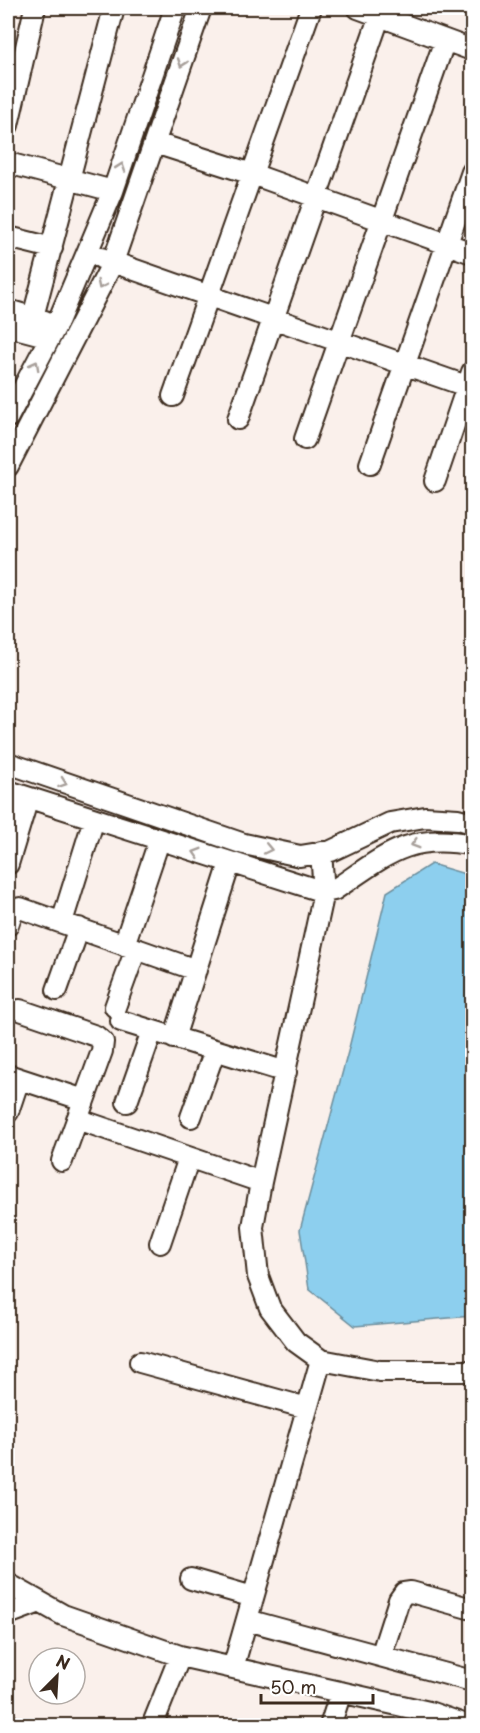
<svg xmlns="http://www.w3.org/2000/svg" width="480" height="1733" viewBox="0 0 480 1733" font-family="'Playpen Sans',sans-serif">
<rect width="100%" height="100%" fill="#faf0eb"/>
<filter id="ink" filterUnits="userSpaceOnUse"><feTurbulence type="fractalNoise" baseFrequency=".0167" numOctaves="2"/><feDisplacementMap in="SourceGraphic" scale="12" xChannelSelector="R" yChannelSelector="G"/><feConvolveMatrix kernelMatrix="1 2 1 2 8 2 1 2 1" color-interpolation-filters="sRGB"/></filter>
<g filter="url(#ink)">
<path fill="#8dcfee" stroke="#6c8d9b" stroke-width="1.5" d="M 431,864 L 472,876 L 472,1316 L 355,1326 L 309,1289 L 300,1230 L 349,1048 L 387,892 Z"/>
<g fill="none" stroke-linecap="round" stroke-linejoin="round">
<g stroke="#3b2a1e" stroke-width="24">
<path id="minor" d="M 358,8 L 472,50
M 8,125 L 35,8
M 155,143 L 252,174 L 472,253
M 8,163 L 113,191
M 8,237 L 52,248
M 101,258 L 472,388
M 8,310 L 45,321
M 33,317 L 114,8
M 8,326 L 50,337
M 173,396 L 311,8
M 8,417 L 57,324 L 113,191 L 175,8
M 238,419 L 380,15
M 305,439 L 445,40
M 370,464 L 472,172
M 8,466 L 113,262 L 201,8
M 435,481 L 472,372
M 8,763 L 244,844 L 300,856 L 331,851 L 390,823 L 425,817 L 458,819 L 472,823
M 8,791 L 324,892 L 334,890 C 385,856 408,832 472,845
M 321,852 L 324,892 L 261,1182 L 253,1227 L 258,1276 L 270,1308 L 296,1342 L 321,1360 L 380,1371 L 472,1371
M 8,864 L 28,798
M 62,922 L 94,819
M 8,925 L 13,910 L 20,908 L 196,970
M 124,945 L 159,841
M 57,990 L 79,928
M 115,1007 L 136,949
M 20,1010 L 96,1036 L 103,1042 L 102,1051 L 62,1161
M 121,1021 L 286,1072
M 174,1038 L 230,863
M 8,1075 L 84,1100
M 127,1102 L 152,1031
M 8,1112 L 19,1079
M 191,1117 L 215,1050
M 77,1119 L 261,1182
M 160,1243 L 189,1158
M 140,1362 L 307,1408
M 191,1579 L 253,1597
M 8,1584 L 63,1615 L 180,1656 L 429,1712 L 469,1726
M 8,1614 L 40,1602
M 247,1620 L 472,1681
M 381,1656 L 399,1600 L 404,1593 L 411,1592 L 472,1609
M 233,1668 L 321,1360
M 8,1724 L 10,1726
M 152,1726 L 180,1656
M 330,1726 L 341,1692"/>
</g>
<use href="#minor" stroke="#fff" stroke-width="20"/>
</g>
<defs><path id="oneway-chevron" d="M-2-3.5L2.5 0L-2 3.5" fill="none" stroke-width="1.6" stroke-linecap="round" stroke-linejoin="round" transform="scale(1.5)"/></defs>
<g stroke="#a79f9a">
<use href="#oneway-chevron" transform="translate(182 63) rotate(109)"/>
<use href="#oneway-chevron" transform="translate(121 167) rotate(-71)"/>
<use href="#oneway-chevron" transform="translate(101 285) rotate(116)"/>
<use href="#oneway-chevron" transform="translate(35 365) rotate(-62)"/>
<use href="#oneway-chevron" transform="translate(63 783) rotate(19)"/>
<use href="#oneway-chevron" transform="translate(415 844) rotate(164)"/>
<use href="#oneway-chevron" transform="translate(268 849) rotate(12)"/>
<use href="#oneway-chevron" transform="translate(197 853) rotate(-163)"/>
</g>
</g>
<rect width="480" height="1733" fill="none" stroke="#fff" stroke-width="30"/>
<rect x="15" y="15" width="450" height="1703" fill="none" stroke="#3b2a1e" stroke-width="2" filter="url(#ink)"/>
<g transform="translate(57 1676) rotate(24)"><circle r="28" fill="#ffffff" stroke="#b1aaa5" stroke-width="1.5"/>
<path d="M0-4.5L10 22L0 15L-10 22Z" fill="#3b2a1e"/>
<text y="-9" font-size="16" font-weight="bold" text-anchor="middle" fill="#3b2a1e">N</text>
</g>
<path d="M261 1694v9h112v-9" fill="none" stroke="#3b2a1e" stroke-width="3"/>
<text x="270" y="1694" font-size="18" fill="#3b2a1e" stroke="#ffffff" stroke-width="4.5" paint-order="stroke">50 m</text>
</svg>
